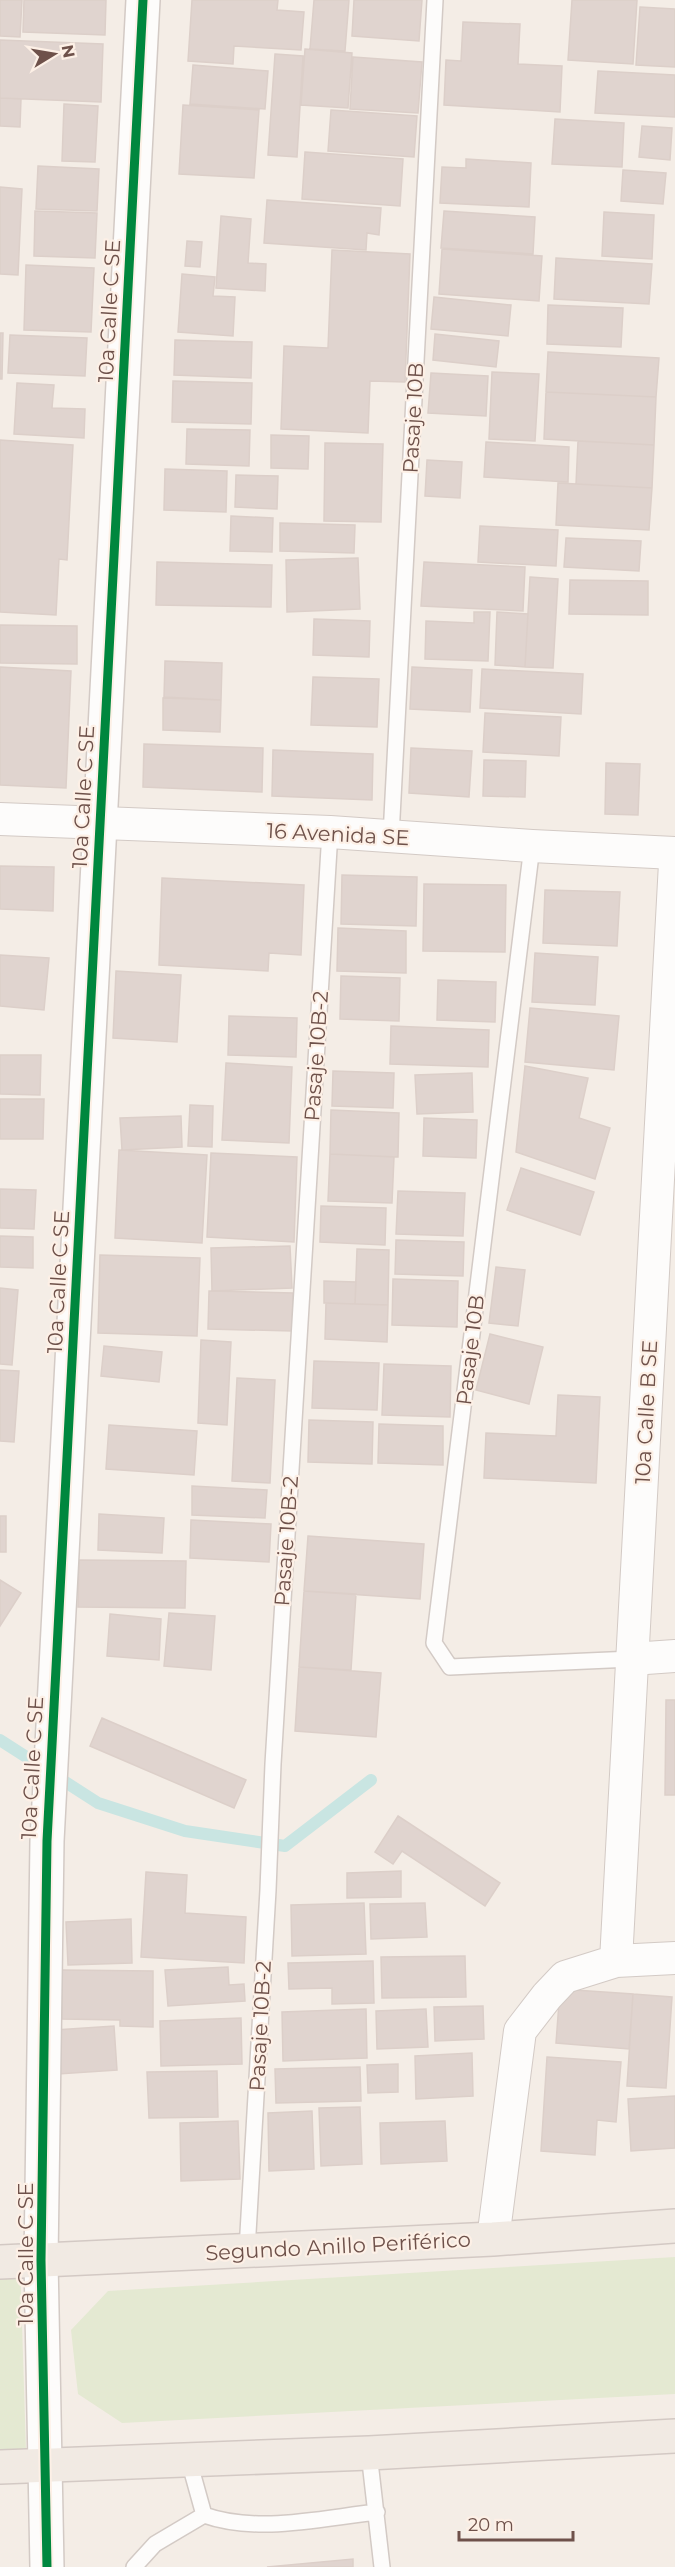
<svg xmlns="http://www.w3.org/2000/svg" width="675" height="2567" viewBox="0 0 675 2567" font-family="Montserrat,sans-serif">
<rect width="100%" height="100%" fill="#f4ede6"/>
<path fill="#e4e9d2" d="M 675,2257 L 675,2394 L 122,2423 L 78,2394 L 71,2330 L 108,2291 Z
M 20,2260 L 26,2451 L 0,2452 L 0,2261 Z"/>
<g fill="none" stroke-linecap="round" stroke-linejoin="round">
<path stroke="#c9e5e2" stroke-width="12" d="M 0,1740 L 98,1803 L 185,1831 L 285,1846 L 371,1780"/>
</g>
<path fill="#e0d4cf" stroke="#dccfc9" stroke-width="1.5" d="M 0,0 L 22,0 L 20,37 L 0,36 Z
M 24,0 L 106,0 L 105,35 L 23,32 Z
M 192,0 L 278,0 L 277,10 L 304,12 L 301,50 L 234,46 L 233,64 L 188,61 Z
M 314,0 L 349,0 L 345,51 L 310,49 Z
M 354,0 L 422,0 L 419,41 L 352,36 Z
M 572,0 L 637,0 L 633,64 L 568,60 Z
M 640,7 L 675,9 L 675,67 L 636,65 Z
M 463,22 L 520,24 L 518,64 L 562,66 L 560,112 L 444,105 L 446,60 L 461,61 Z
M 0,40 L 103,44 L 101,102 L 0,98 Z
M 305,49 L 352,53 L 348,108 L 301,105 Z
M 275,54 L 303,56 L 297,157 L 268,155 Z
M 353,57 L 422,62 L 418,113 L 350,109 Z
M 193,65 L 268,71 L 265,109 L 190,104 Z
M 598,71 L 675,75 L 675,117 L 595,113 Z
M 0,98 L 21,99 L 20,127 L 0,126 Z
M 64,104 L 98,106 L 95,162 L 62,161 Z
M 183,105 L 259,110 L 254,178 L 179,174 Z
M 331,110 L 417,116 L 414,157 L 328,151 Z
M 555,119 L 624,123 L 622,167 L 552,164 Z
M 642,126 L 672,128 L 670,160 L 639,157 Z
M 305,152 L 403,159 L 400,206 L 302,199 Z
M 466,159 L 531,163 L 529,207 L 440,203 L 442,167 L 466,168 Z
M 38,166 L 99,169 L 97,211 L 36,209 Z
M 623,170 L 666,173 L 663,204 L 621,201 Z
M 0,187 L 22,189 L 18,275 L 0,274 Z
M 267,200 L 381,208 L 379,235 L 367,233 L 366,250 L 264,243 Z
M 35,211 L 97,213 L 95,258 L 34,256 Z
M 444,211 L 535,217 L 533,254 L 441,248 Z
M 604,212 L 654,215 L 652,259 L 602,256 Z
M 221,216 L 251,219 L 248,263 L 266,264 L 265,291 L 216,288 Z
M 187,241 L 202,242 L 200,267 L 185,266 Z
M 442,249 L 542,256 L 539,301 L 439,294 Z
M 332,250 L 410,254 L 405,382 L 370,381 L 368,433 L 281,429 L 284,346 L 328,348 Z
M 556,258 L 652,264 L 649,304 L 554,299 Z
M 26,265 L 94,268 L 91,332 L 24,330 Z
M 182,274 L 215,277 L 213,296 L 235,297 L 233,336 L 178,332 Z
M 434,297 L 511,305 L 508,336 L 431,329 Z
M 548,305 L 623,308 L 621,347 L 547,344 Z
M 0,333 L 3,333 L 2,379 L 0,379 Z
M 435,334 L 499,341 L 496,367 L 433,360 Z
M 10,335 L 87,338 L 85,376 L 8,373 Z
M 175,340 L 252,342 L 251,378 L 174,375 Z
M 548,352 L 659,358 L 656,397 L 546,392 Z
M 492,372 L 539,374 L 535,441 L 489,439 Z
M 431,373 L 488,376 L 486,416 L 428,413 Z
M 173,381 L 252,383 L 251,424 L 172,422 Z
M 17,383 L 54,385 L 52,408 L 85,409 L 84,438 L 14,434 Z
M 546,392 L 656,397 L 654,445 L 544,439 Z
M 187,429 L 250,430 L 249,466 L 186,464 Z
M 271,435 L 309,436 L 308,469 L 271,468 Z
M 0,440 L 73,445 L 67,560 L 59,559 L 56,615 L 0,612 Z
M 578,441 L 654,445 L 652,488 L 576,484 Z
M 486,442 L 569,447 L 568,482 L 484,477 Z
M 325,443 L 383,444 L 381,522 L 324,521 Z
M 427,460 L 462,462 L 460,498 L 425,496 Z
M 165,469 L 227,471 L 226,512 L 164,510 Z
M 236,475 L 278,476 L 277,509 L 235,507 Z
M 558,483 L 652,488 L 649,530 L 556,525 Z
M 231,516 L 273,518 L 272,552 L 230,551 Z
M 280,523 L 355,525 L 354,553 L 280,551 Z
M 480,526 L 558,530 L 556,566 L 478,562 Z
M 566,538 L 641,541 L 639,571 L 564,567 Z
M 358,558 L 360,609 L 287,612 L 286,560 Z
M 157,562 L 272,565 L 271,607 L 156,605 Z
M 424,562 L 525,567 L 523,611 L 421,606 Z
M 530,577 L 558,579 L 553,668 L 525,667 Z
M 570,580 L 648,581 L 648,615 L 569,614 Z
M 474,612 L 490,612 L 488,661 L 425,659 L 426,621 L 474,623 Z
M 497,612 L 528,614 L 525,667 L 495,665 Z
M 314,619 L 370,621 L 369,657 L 313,655 Z
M 0,625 L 77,626 L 77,664 L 0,663 Z
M 165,661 L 222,663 L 221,700 L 164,697 Z
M 0,667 L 71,671 L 66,788 L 0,785 Z
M 412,667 L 472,670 L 470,712 L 410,709 Z
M 482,669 L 583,674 L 581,714 L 480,708 Z
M 313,677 L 379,679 L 377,727 L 311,725 Z
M 163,698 L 221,700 L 220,732 L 163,730 Z
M 485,713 L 561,717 L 559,756 L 483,752 Z
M 144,744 L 263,748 L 262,792 L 143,787 Z
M 411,748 L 472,751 L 469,797 L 409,793 Z
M 273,750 L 373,754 L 372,800 L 272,796 Z
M 484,760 L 526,761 L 525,797 L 483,796 Z
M 606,763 L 640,764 L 638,815 L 605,814 Z
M 0,866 L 54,867 L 53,911 L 0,909 Z
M 342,875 L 417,877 L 416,926 L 341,924 Z
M 162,878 L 304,885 L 301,955 L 269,953 L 268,971 L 159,965 Z
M 424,884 L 506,885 L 505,952 L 423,951 Z
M 545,890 L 620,892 L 617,946 L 543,943 Z
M 338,928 L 406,931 L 406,973 L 337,971 Z
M 535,953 L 598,957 L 595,1005 L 532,1002 Z
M 0,955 L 49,958 L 44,1010 L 0,1006 Z
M 116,971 L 181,975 L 177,1042 L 113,1038 Z
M 341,976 L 400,978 L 399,1021 L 340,1019 Z
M 438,980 L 496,982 L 495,1022 L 437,1020 Z
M 530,1008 L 619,1016 L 614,1070 L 525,1062 Z
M 229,1016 L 297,1018 L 296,1057 L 228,1055 Z
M 391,1026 L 489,1030 L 488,1067 L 390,1064 Z
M 0,1055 L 41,1055 L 40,1095 L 0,1094 Z
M 226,1063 L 292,1067 L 289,1143 L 222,1140 Z
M 525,1066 L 588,1078 L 579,1118 L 610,1128 L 595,1179 L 516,1152 Z
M 333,1071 L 394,1073 L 393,1108 L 332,1106 Z
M 472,1073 L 473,1112 L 417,1114 L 415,1075 Z
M 0,1099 L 44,1099 L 43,1139 L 0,1139 Z
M 190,1105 L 213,1106 L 212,1147 L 188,1146 Z
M 331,1110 L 399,1113 L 398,1157 L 330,1154 Z
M 181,1116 L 182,1147 L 122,1150 L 120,1118 Z
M 424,1118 L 477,1120 L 476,1158 L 423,1156 Z
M 119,1150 L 207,1155 L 202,1243 L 115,1238 Z
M 211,1153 L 297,1157 L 294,1242 L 207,1237 Z
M 330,1154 L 394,1157 L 392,1203 L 328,1201 Z
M 521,1168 L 594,1192 L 580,1235 L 507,1210 Z
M 0,1189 L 36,1190 L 34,1229 L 0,1228 Z
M 398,1191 L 465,1193 L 463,1236 L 396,1234 Z
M 321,1206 L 386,1208 L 385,1245 L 320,1242 Z
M 0,1236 L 33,1237 L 33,1268 L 0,1267 Z
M 396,1240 L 464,1242 L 463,1276 L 395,1274 Z
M 290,1246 L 292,1288 L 212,1291 L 211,1248 Z
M 357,1249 L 389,1250 L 388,1305 L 355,1304 Z
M 100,1255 L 200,1258 L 197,1336 L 98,1333 Z
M 496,1267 L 525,1270 L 518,1326 L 489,1323 Z
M 393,1279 L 458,1281 L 457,1327 L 392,1325 Z
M 324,1281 L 356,1282 L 355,1304 L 324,1303 Z
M 0,1288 L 18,1290 L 12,1365 L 0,1364 Z
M 209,1291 L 293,1293 L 292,1331 L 208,1329 Z
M 326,1303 L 388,1305 L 387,1342 L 325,1339 Z
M 490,1334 L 543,1347 L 529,1404 L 476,1390 Z
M 201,1340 L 231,1342 L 227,1425 L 198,1423 Z
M 104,1346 L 162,1352 L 159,1382 L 101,1376 Z
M 314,1361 L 379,1363 L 377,1410 L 312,1408 Z
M 384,1364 L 451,1366 L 450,1417 L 382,1415 Z
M 0,1370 L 19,1371 L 14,1442 L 0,1441 Z
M 237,1378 L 275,1380 L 270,1483 L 232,1481 Z
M 558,1395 L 600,1397 L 596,1483 L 484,1478 L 486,1433 L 556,1436 Z
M 309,1420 L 373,1422 L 372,1464 L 308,1462 Z
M 379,1424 L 443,1426 L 443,1465 L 378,1463 Z
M 109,1425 L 197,1431 L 194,1475 L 106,1469 Z
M 192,1486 L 267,1490 L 265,1518 L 192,1515 Z
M 99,1514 L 164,1518 L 162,1553 L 98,1550 Z
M 0,1516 L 6,1516 L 6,1552 L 0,1552 Z
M 191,1520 L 271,1524 L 269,1562 L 190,1558 Z
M 308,1536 L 424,1544 L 420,1599 L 304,1591 Z
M 79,1560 L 186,1561 L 185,1608 L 78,1607 Z
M 0,1580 L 21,1593 L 0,1626 Z
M 304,1591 L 356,1594 L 351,1670 L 299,1667 Z
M 169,1613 L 215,1616 L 211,1670 L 164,1666 Z
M 110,1614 L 161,1619 L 159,1660 L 107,1656 Z
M 299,1667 L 381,1673 L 376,1737 L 295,1731 Z
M 666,1700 L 675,1700 L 675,1795 L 665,1795 Z
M 102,1718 L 246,1780 L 234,1808 L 90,1746 Z
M 398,1816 L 500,1883 L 485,1906 L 402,1851 L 393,1864 L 375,1852 Z
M 401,1871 L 401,1897 L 347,1898 L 347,1873 Z
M 146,1872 L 187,1875 L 185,1913 L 246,1917 L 244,1963 L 141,1957 Z
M 364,1903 L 366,1954 L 292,1956 L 291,1905 Z
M 425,1903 L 427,1937 L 371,1939 L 370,1904 Z
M 131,1919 L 132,1963 L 68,1965 L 66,1922 Z
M 465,1956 L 466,1997 L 382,1998 L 381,1957 Z
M 373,1961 L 374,2003 L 332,2004 L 332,1988 L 289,1989 L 288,1963 Z
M 228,1967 L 229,1985 L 244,1984 L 245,2001 L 168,2006 L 165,1970 Z
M 62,1970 L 153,1971 L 153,2027 L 120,2026 L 120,2020 L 62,2019 Z
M 560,1989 L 633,1994 L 629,2049 L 556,2043 Z
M 633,1994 L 672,1997 L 666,2088 L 627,2086 Z
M 483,2006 L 484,2039 L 435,2041 L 434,2007 Z
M 366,2009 L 367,2058 L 283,2061 L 282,2012 Z
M 426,2009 L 428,2047 L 377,2049 L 376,2011 Z
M 241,2018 L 242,2064 L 161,2066 L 160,2021 Z
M 114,2026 L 117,2070 L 58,2074 L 55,2030 Z
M 472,2053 L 473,2096 L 416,2099 L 415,2056 Z
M 547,2057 L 621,2062 L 616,2122 L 597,2120 L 595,2155 L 541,2151 Z
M 398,2064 L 398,2092 L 368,2093 L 367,2065 Z
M 360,2067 L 361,2101 L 276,2103 L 275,2069 Z
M 217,2071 L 218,2117 L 149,2118 L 147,2072 Z
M 675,2096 L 675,2148 L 631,2151 L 628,2099 Z
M 360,2107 L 362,2164 L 321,2166 L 319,2108 Z
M 312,2111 L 314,2169 L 269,2171 L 268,2113 Z
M 238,2121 L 240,2179 L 181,2181 L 180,2123 Z
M 445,2121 L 447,2161 L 381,2164 L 380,2123 Z
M 353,2559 L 353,2567 L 267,2567 Z"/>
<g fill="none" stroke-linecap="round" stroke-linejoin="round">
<g stroke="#d3cac5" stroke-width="18">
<path id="service" d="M 391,836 L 435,0
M 532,846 L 434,1643 L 450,1667 L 632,1659
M 247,2250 L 268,1890 L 273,1764 L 330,832
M 369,2453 L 382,2567
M 189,2461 L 204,2515 C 257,2534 322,2518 377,2512
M 134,2567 L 155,2544 L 204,2515"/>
</g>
<g stroke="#d3cac5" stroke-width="34">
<path id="minor" d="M 0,819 L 330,832 L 532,846 L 675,853
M 632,1659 L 675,1656
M 616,1961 L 675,863
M 493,2239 L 520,2031 L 547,1996 L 565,1977 L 616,1961 L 675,1958"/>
</g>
<g stroke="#d3cac5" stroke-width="36">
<path id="tertiary" d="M 47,2567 L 41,2260 L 47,1841 L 143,0"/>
</g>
<g stroke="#d3c9c4" stroke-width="36">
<path id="primary" d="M 0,2262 L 493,2239 L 675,2226
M 0,2467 L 369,2453 L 675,2436"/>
</g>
<use href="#service" stroke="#fdfcfb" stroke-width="15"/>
<use href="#minor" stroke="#fdfcfb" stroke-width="32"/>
<use href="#tertiary" stroke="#fdfcfb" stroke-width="33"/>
<use href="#primary" stroke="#f1eae3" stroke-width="33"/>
<g stroke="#fdf0e6" stroke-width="13">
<path id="cycleway" d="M 47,2567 L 41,2260 L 47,1841 L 143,0"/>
</g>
<use href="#cycleway" stroke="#00873e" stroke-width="9"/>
</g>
<g text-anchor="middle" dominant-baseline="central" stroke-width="4.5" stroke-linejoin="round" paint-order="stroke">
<g font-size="21" fill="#6e514a" stroke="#fdf0e6">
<text transform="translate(109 311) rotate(-87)">10a Calle C SE</text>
<text transform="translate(413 418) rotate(-87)">Pasaje 10B</text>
<text transform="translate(83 797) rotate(-87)">10a Calle C SE</text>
<text transform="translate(338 834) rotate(3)">16 Avenida SE</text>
<text transform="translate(316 1056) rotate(-86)">Pasaje 10B-2</text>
<text transform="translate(58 1282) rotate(-87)">10a Calle C SE</text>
<text transform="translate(470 1350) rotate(-83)">Pasaje 10B</text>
<text transform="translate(646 1412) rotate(-87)">10a Calle B SE</text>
<text transform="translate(286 1541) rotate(-86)">Pasaje 10B-2</text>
<text transform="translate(32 1768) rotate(-87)">10a Calle C SE</text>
<text transform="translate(260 2026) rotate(-87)">Pasaje 10B-2</text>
<text transform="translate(338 2246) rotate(-3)">Segundo Anillo Periférico</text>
<text transform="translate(25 2254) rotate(-90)">10a Calle C SE</text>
</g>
</g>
<g transform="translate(54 54) rotate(79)" stroke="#fdf0e6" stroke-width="4.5" paint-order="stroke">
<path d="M0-4.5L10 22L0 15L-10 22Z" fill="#6e514a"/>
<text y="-9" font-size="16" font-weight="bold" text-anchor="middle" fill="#6e514a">N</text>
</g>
<path d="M459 2531v9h114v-9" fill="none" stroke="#6e514a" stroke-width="3"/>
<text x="468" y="2531" font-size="18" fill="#6e514a" stroke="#fdf0e6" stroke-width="4.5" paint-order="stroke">20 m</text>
</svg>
